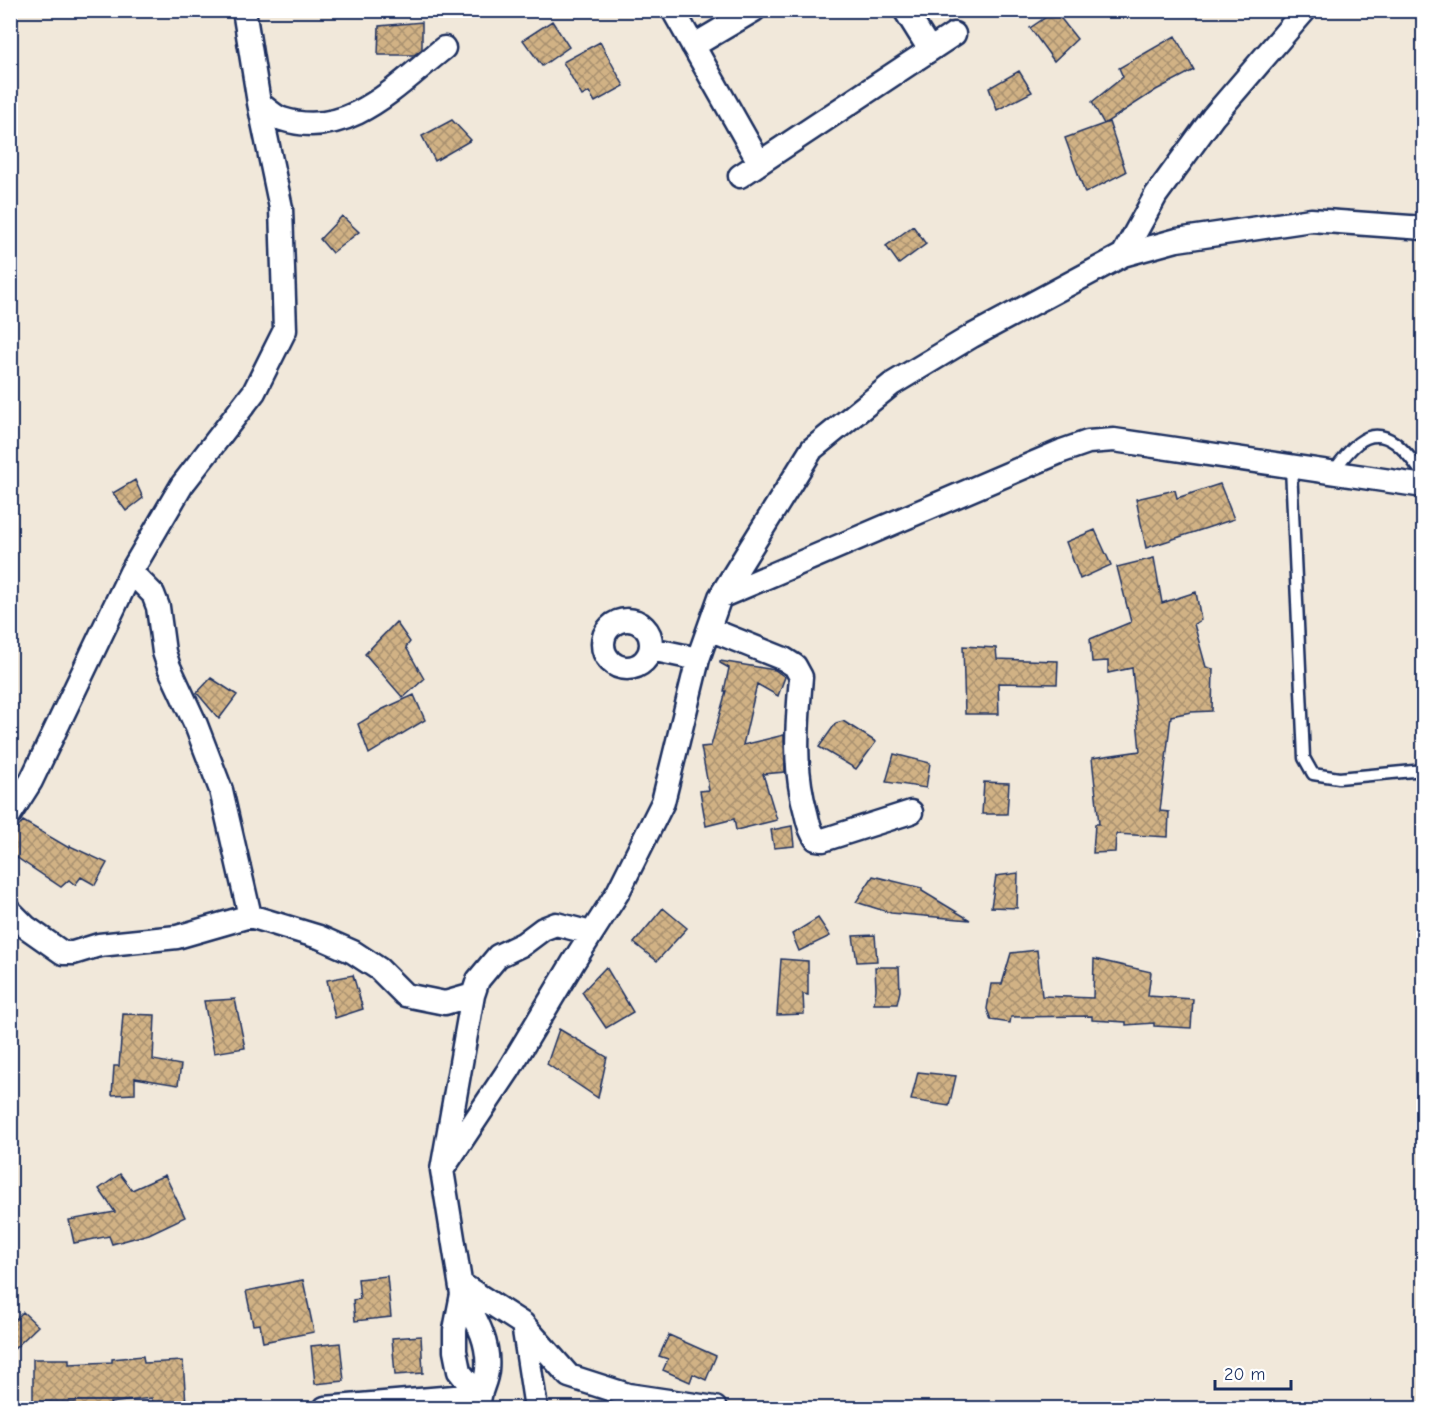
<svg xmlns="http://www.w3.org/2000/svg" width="1434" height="1419" viewBox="0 0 1434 1419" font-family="'Comic Neue',sans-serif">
<defs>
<pattern id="building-cross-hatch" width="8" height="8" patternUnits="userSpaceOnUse" patternTransform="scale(1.5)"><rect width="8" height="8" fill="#d1b285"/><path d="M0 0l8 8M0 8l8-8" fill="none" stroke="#a99170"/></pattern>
</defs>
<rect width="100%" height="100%" fill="#f1e8da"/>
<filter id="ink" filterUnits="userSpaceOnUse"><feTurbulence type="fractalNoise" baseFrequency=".0167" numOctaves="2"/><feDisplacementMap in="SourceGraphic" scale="12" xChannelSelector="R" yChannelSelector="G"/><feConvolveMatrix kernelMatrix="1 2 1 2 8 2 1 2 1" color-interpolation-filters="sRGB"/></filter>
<g filter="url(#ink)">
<path fill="url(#building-cross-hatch)" stroke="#1b2f5e" stroke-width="1.5" d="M 1055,11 L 1077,39 L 1054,61 L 1030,28 Z
M 552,21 L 569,47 L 542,66 L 523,40 Z
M 422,22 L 422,49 L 414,55 L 378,55 L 379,26 Z
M 1175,36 L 1194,70 L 1156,90 L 1104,124 L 1092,102 L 1123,77 L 1119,68 Z
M 600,42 L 624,86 L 595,102 L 589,92 L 582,96 L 563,62 Z
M 1019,71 L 1032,92 L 997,110 L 989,88 Z
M 452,120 L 471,140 L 435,161 L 422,136 Z
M 1109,122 L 1126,172 L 1085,193 L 1065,138 Z
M 342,216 L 359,232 L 332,253 L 320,239 Z
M 913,226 L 926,244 L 899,264 L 886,246 Z
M 135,480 L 143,498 L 126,511 L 113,493 Z
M 1220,484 L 1234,519 L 1146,548 L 1136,499 L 1175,490 L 1177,498 Z
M 1095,530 L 1111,565 L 1080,579 L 1066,542 Z
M 1154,558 L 1162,603 L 1196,592 L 1201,620 L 1194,624 L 1206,667 L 1213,669 L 1212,711 L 1191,712 L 1171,716 L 1160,811 L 1169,812 L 1168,837 L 1116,834 L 1115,852 L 1093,853 L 1095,824 L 1099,824 L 1092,758 L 1140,751 L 1132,668 L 1108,673 L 1108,661 L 1092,662 L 1090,639 L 1131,622 L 1117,567 Z
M 396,622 L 410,642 L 406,647 L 424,679 L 403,698 L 365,654 Z
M 963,646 L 996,648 L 997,659 L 1058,661 L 1057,684 L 998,683 L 999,714 L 965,714 Z
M 720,661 L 775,670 L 785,677 L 778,696 L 757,684 L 743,745 L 784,735 L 785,772 L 763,774 L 777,820 L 736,830 L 734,819 L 706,826 L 700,791 L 709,790 L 701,747 L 711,746 L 726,691 L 724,691 L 729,668 L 720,663 Z
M 211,678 L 237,695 L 219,719 L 197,693 Z
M 414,695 L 425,720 L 369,754 L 358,724 L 383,709 Z
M 843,721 L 876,742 L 856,769 L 819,747 L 836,723 Z
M 894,754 L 930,763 L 926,788 L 886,782 Z
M 984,782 L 1009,783 L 1007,814 L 982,814 Z
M 23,821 L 69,848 L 70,846 L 107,863 L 95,885 L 81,877 L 75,885 L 69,880 L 61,887 L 10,853 L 10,838 Z
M 792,826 L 794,846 L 774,848 L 771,830 Z
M 1018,873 L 1017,908 L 991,907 L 996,876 Z
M 873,876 L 922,888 L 922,891 L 970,920 L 891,913 L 856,902 Z
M 663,908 L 687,928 L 657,961 L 634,943 Z
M 818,918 L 830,936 L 799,951 L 792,934 Z
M 875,935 L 877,961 L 857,962 L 853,936 Z
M 1037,950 L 1042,996 L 1093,998 L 1094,959 L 1151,972 L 1148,996 L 1193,999 L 1191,1028 L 1154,1026 L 1154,1023 L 1126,1025 L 1126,1022 L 1092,1020 L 1092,1016 L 1011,1017 L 1010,1023 L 991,1020 L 987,1009 L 991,984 L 1002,984 L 1011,953 Z
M 781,959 L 808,961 L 808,995 L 803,994 L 804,1014 L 777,1015 Z
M 606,967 L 633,1012 L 606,1028 L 582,992 Z
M 875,967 L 899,967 L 900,991 L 897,1004 L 874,1004 L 876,989 Z
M 353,975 L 363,1009 L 335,1018 L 327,980 Z
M 235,999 L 245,1048 L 214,1053 L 204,1001 Z
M 123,1014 L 155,1015 L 153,1060 L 181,1065 L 178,1085 L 135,1078 L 135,1094 L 112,1095 L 114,1066 L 119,1066 Z
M 559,1029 L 607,1057 L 598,1098 L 547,1064 Z
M 918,1072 L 956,1076 L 949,1106 L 911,1100 Z
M 120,1174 L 132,1190 L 165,1175 L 185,1217 L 149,1234 L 112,1244 L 109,1236 L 74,1243 L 69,1220 L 115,1212 L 99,1189 Z
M 387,1276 L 391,1317 L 355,1321 L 353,1300 L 360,1299 L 358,1279 Z
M 303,1280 L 314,1332 L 263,1342 L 260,1324 L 253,1325 L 246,1291 Z
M 23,1312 L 38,1326 L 10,1353 L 10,1325 Z
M 669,1335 L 716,1356 L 706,1380 L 693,1374 L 690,1382 L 663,1370 L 668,1359 L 659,1356 Z
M 421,1336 L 423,1373 L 395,1375 L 392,1338 Z
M 340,1343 L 344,1381 L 315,1384 L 311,1346 Z
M 143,1356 L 144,1363 L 183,1361 L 186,1404 L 153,1406 L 152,1398 L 110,1403 L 111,1406 L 75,1407 L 75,1403 L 33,1402 L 33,1359 L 69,1359 L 69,1364 L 112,1362 L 112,1359 Z"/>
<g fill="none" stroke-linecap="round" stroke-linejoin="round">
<g stroke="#1b2f5e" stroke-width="15">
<path id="service" d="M 1291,467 L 1304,758 L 1313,774 L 1339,778 L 1424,770
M 1333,472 C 1340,462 1348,451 1358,443 C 1386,421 1409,455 1424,476"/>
</g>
<g stroke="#1b2f5e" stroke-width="27">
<path id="minor" d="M 673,10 L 759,162
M 905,10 L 930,50
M 693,46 L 754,10
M 259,103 C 266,108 274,116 282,119 C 348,141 397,85 444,48
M 740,176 L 954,34
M 1123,255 L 1156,195 L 1213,117 L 1305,10
M 131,572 L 153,594 L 158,607 L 164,652 L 169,667 L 196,725 L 221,790 L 250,916
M 720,597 L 1062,451 L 1088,442 L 1114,440 L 1424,486
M603 644a24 24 0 1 1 48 0a24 24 0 1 1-48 0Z
M 709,629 L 784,659 L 795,666 L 801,677 C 797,724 793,768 806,813 C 808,823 810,831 816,839 L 823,840 L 911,812
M 651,649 L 698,659
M 10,814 L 31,781 L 131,572 L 182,485 L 254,392 L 285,330 L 281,208 L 259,103 L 244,10
M 10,911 L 26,927 L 63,953 L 73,953 L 99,945 L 177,937 L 250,916 L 319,937 L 353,952 L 379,969 L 405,995 L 445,1003 L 473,995
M 442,1170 L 508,1071 L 574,961 L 618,892 L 663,802 L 698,659 L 720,597 L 812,449 L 892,384 L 972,336 L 1123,255 L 1177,240 L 1311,220 L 1424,228
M 461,1284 L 523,1324 L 569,1376 L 628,1395 L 715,1408
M 462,1294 C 475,1318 490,1341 487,1370 C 486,1384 478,1391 479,1407
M 523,1324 L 536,1408
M 478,1395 L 459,1371 L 455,1351 L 455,1330 L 462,1294 L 442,1170 L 473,995 L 478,980 L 498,956 L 523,944 L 543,929 L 556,924 L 591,933
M 325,1408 L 478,1395"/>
</g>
<use href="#service" stroke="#fff" stroke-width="10"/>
<use href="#minor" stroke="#fff" stroke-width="22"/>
</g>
</g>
<rect width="1434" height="1419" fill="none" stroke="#fff" stroke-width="36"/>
<rect x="18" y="18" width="1398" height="1383" fill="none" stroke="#1b2f5e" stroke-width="2" filter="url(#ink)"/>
<path d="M1215 1380v9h76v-9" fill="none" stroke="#1b2f5e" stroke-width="3"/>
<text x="1224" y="1380" font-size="18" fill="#1b2f5e" stroke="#ffffff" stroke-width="4.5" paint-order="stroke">20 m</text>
</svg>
